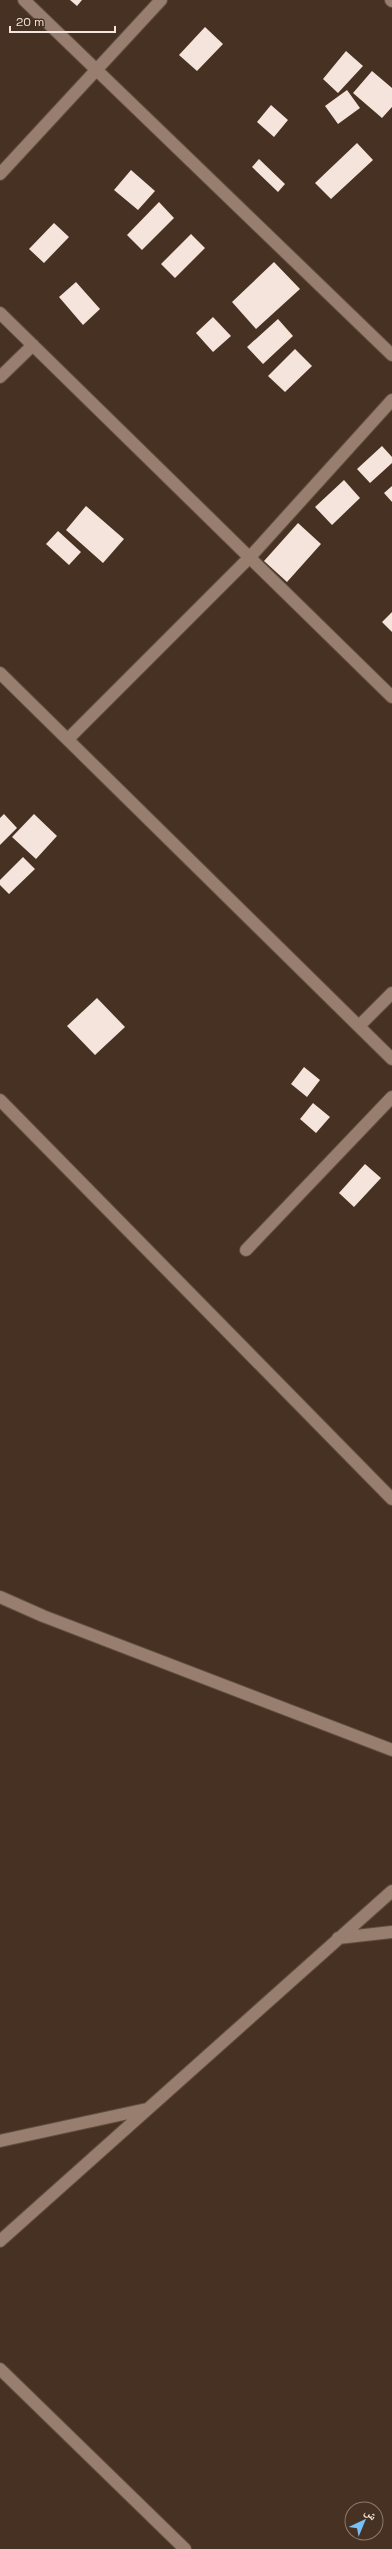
<svg xmlns="http://www.w3.org/2000/svg" width="392" height="2549" viewBox="0 0 392 2549" font-family="'Space Grotesk','Noto Naskh Arabic',sans-serif">
<rect width="100%" height="100%" fill="#473123"/>
<path fill="#f4e4db" d="M 70,0 L 82,0 L 77,6 Z
M 205,27 L 223,44 L 197,71 L 179,55 Z
M 346,51 L 363,66 L 338,93 L 323,79 Z
M 372,71 L 392,88 L 392,107 L 382,118 L 353,93 Z
M 347,90 L 360,108 L 338,124 L 325,106 Z
M 271,105 L 288,120 L 274,137 L 257,122 Z
M 357,143 L 373,160 L 331,199 L 315,183 Z
M 259,159 L 285,184 L 278,192 L 252,167 Z
M 131,170 L 155,191 L 138,210 L 114,190 Z
M 159,202 L 174,218 L 142,250 L 127,235 Z
M 54,223 L 69,237 L 44,263 L 29,249 Z
M 191,234 L 205,248 L 175,278 L 161,264 Z
M 274,262 L 300,289 L 256,329 L 232,302 Z
M 76,282 L 100,309 L 83,325 L 59,297 Z
M 213,317 L 231,336 L 213,352 L 196,333 Z
M 278,319 L 293,336 L 263,364 L 247,347 Z
M 295,349 L 312,366 L 285,392 L 268,376 Z
M 382,446 L 392,457 L 392,463 L 370,483 L 357,469 Z
M 344,480 L 360,498 L 332,525 L 315,507 Z
M 392,486 L 392,502 L 384,493 Z
M 86,506 L 124,539 L 103,563 L 66,530 Z
M 298,523 L 321,544 L 287,582 L 264,561 Z
M 58,531 L 81,552 L 69,565 L 46,544 Z
M 392,612 L 392,632 L 382,622 Z
M 4,814 L 17,828 L 0,845 L 0,818 Z
M 34,814 L 57,836 L 36,859 L 12,837 Z
M 23,857 L 35,869 L 9,894 L 0,885 L 0,880 Z
M 97,998 L 125,1027 L 95,1055 L 67,1026 Z
M 304,1067 L 320,1080 L 307,1097 L 291,1084 Z
M 313,1103 L 330,1117 L 316,1133 L 300,1119 Z
M 365,1164 L 381,1178 L 354,1207 L 339,1193 Z"/>
<g fill="none" stroke-linecap="round" stroke-linejoin="round">
<g stroke="#614e41" stroke-width="14">
<path id="minor" d="M 24,0 L 392,355
M 391,0 L 392,1
M 0,174 L 161,0
M 0,313 L 392,697
M 0,377 L 33,345
M 0,673 L 392,1059
M 68,739 L 250,557 L 392,400
M 359,1026 L 392,993
M 0,1100 L 392,1499
M 246,1250 L 392,1097
M 0,1597 L 43,1616 L 392,1750
M 338,1938 L 392,1932
M 0,2141 L 147,2109
M 0,2241 L 392,1891
M 0,2369 L 185,2549"/>
</g>
<use href="#minor" stroke="#977e6e" stroke-width="12"/>
</g>
<g transform="translate(364 2521) rotate(44)"><circle r="19" fill="#473123" stroke="#8c796d"/>
<path d="M0-3L7 15L0 10L-7 15Z" fill="#75c0f6"/>
<text y="-6" font-size="11" font-weight="bold" text-anchor="middle" fill="#f4e5dc">ش</text>
</g>
<path d="M10 26v6h105v-6" fill="none" stroke="#f4e5dc" stroke-width="2"/>
<text x="16" y="26" font-size="12" fill="#f4e5dc" stroke="#473123" stroke-width="3" paint-order="stroke">20 m</text>
</svg>
